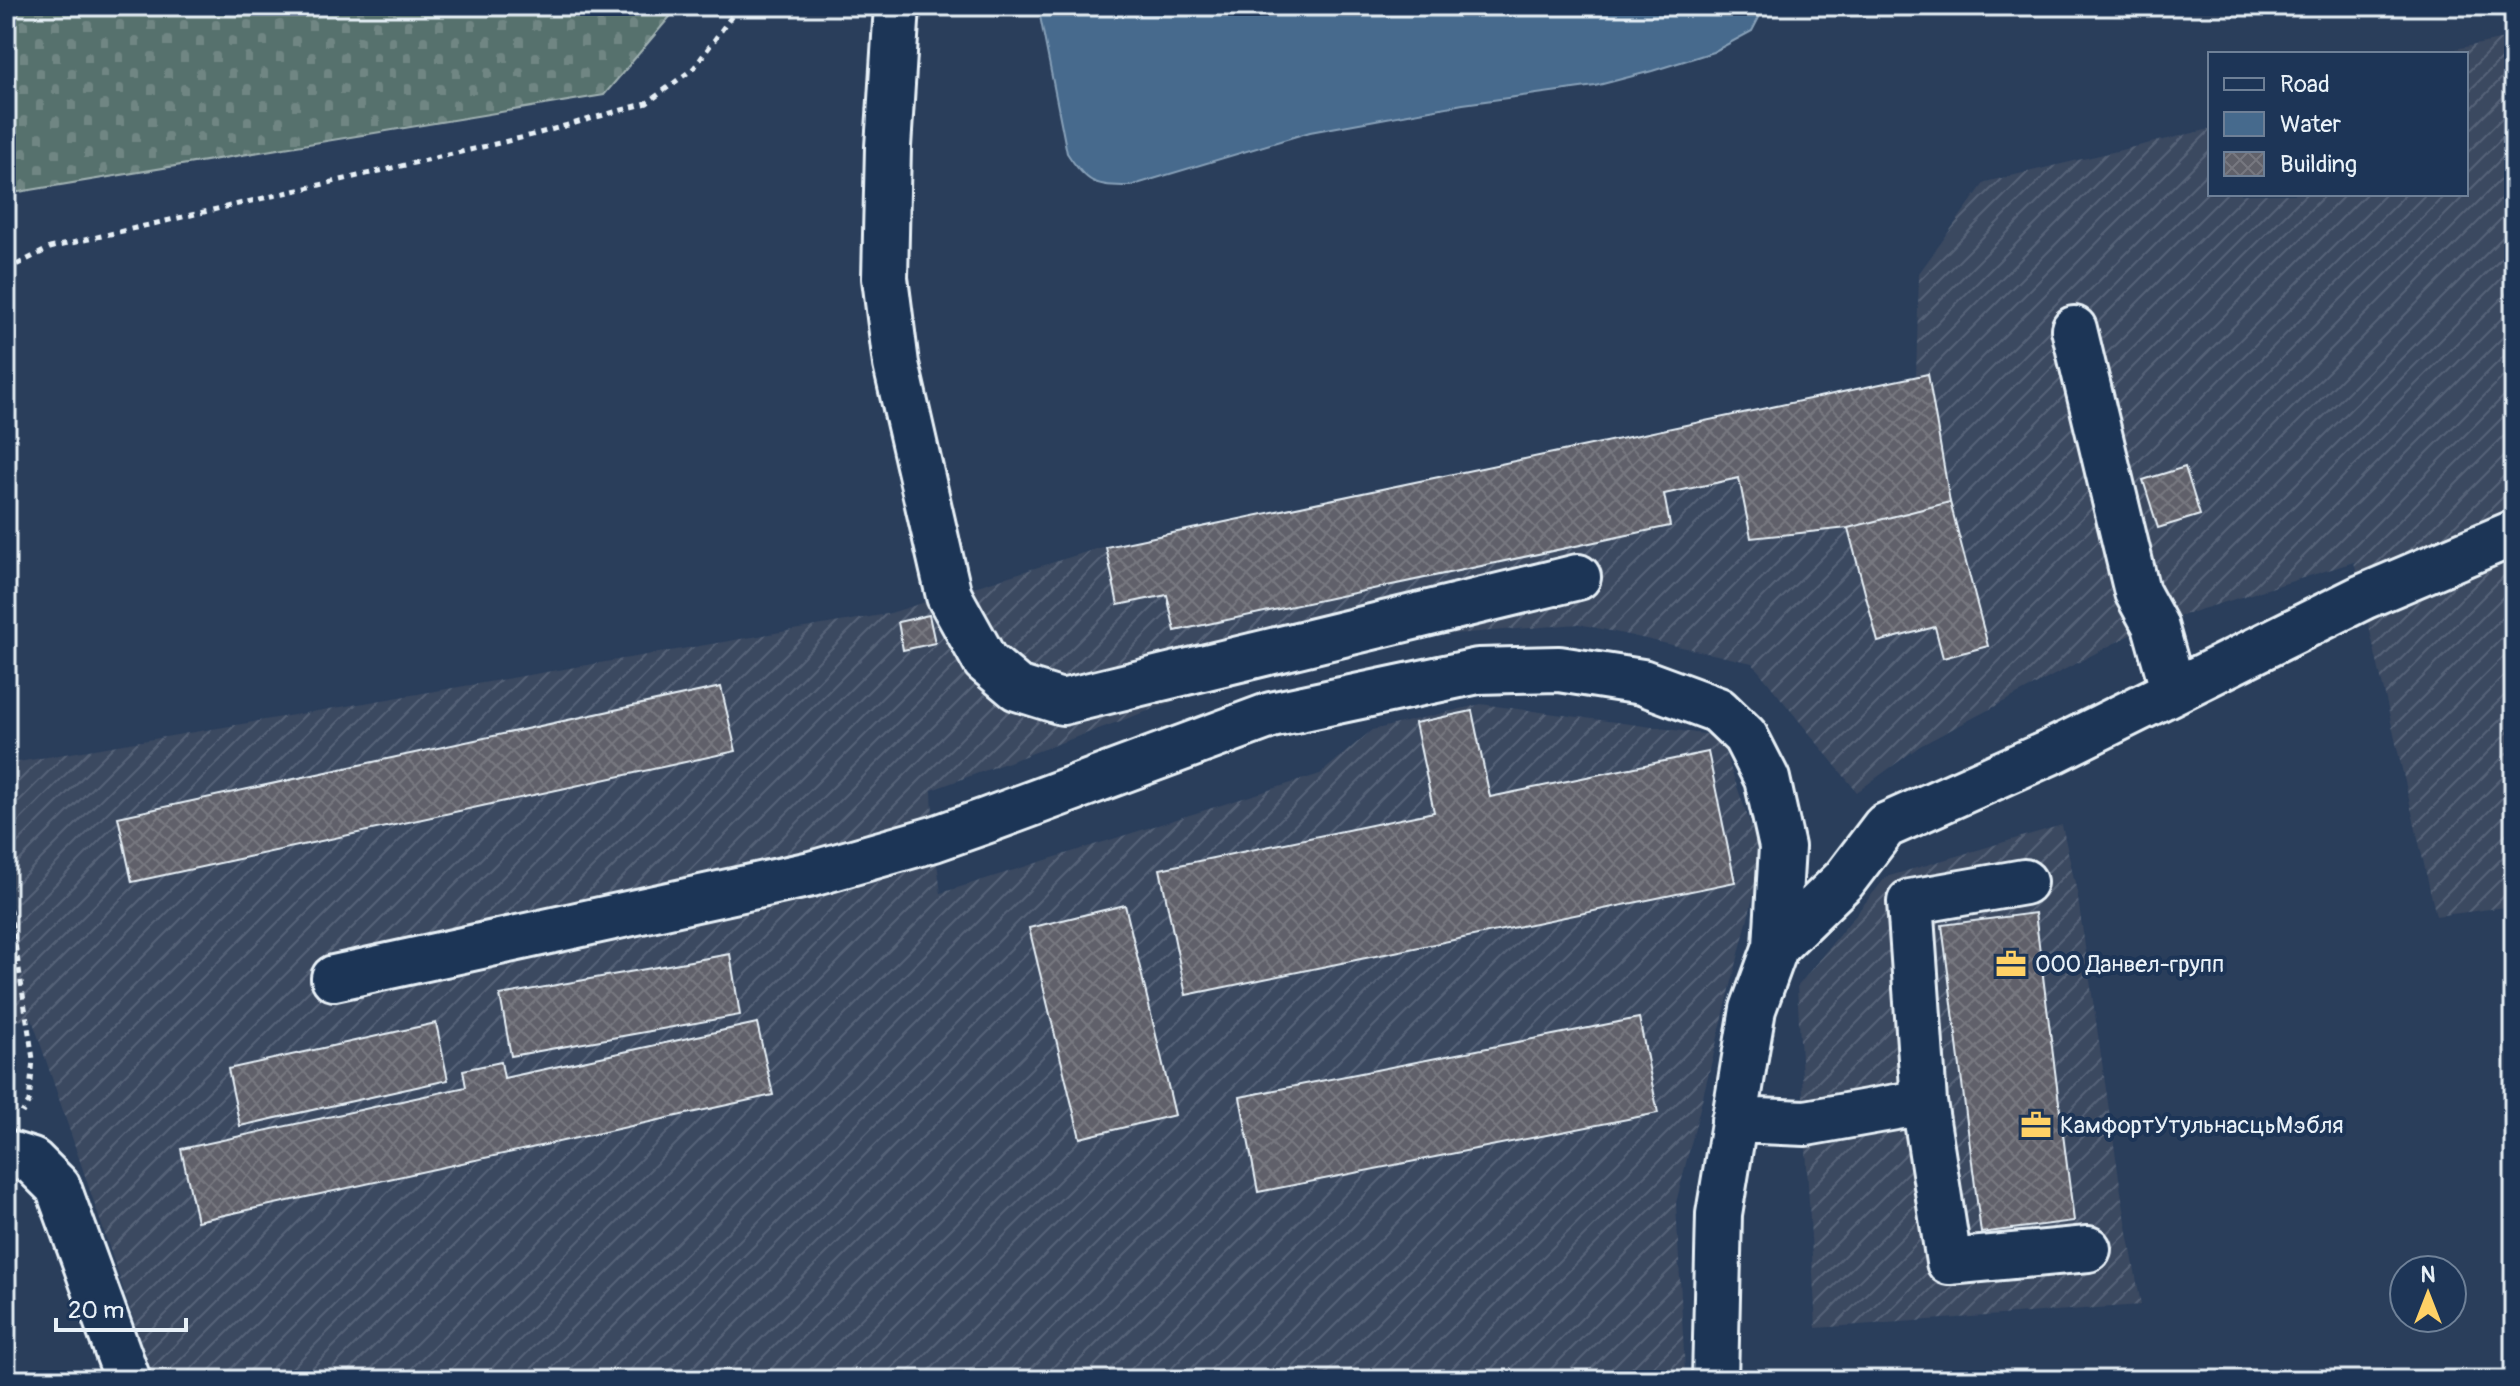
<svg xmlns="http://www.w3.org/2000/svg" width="2520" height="1386" viewBox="0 0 2520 1386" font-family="Pangolin,sans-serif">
<defs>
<pattern id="industrial-furrows" width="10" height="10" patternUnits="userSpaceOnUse" patternTransform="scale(2)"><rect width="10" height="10" fill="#3a4860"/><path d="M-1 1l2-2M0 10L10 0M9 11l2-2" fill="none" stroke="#566378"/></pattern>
<pattern id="cemetery-stones" width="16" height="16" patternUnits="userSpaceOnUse" patternTransform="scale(2)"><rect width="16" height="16" fill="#57716d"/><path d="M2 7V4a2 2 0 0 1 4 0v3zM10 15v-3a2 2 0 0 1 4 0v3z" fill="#6f8683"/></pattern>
<pattern id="building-cross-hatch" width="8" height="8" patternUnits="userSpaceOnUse" patternTransform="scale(2)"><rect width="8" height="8" fill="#60616a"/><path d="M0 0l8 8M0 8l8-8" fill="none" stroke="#777880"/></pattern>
</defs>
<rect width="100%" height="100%" fill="#2a3e5b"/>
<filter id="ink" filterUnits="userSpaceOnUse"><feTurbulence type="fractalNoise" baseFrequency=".0125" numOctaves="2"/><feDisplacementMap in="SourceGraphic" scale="16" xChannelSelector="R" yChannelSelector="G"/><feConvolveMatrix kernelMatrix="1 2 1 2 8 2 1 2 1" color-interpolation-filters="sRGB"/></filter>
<g filter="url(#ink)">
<path fill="url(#industrial-furrows)" d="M 2514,37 L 2514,906 L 2436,916 L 2354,562 L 2167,620 L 2130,635 L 1920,746 L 1857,792 L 1752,663 L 1579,624 L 1430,636 L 1194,694 L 932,790 L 934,839 L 941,893 L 1320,774 L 1372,730 L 1481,704 L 1719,736 L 1763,859 L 1676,1203 L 1685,1372 L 1630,1380 L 154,1380 L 32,1019 L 6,1022 L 6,920 L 16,919 L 6,830 L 6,764 L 887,614 L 1099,548 L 1916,377 L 1919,273 L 1985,182 L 2210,129 L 2210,194 L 2466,194 L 2466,54 L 2431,54 Z
M 2062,825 L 2077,892 L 2122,1198 L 2141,1305 L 1816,1328 L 1797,987 L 1886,877 Z"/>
<path fill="url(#cemetery-stones)" stroke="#a0b1b2" stroke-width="2" d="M 6,6 L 679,6 L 604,95 L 6,194 Z"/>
<path fill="#466a8d" stroke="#87a0b8" stroke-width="2" d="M 1038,6 L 1765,6 L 1752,31 L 1713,52 L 1652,71 L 1595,86 L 1463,104 L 1310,132 L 1130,186 C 1095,186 1087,184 1067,153 Z"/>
<path fill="url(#building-cross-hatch)" stroke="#e8f1f8" stroke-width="2" d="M 1928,374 L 1950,502 L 1848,528 L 1751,538 L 1739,478 L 1664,494 L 1670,526 L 1175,631 L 1167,595 L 1118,605 L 1106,547 Z
M 2185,467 L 2200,515 L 2158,528 L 2143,480 Z
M 1950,502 L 1988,646 L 1943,658 L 1935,627 L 1878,642 L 1848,528 Z
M 929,615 L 935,643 L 903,650 L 898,622 Z
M 721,687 L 736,751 L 132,882 L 118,817 Z
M 1472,711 L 1490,797 L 1708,752 L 1735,882 L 1186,995 L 1160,869 L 1434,812 L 1415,723 Z
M 1125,905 L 1175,1115 L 1080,1138 L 1029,928 Z
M 2035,913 L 2074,1221 L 1981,1233 L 1942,925 Z
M 730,954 L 740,1015 L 511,1056 L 500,995 Z
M 1639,1018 L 1658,1113 L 1258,1192 L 1240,1097 Z
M 436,1023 L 448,1080 L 240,1126 L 228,1069 Z
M 757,1023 L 773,1095 L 197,1221 L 181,1149 L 466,1087 L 463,1070 L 501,1062 L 504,1078 Z"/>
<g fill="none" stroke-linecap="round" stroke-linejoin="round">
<g stroke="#e8f1f8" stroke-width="50">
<path id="minor" d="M 897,6 L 888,147 L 885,278 L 896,364 L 949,596 L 985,661 L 1017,688 L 1062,702 L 1578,577
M 2074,329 L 2137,592 L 2155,625 L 2173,689
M 334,978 L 811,874 L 934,839 L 988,820 L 1271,715 L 1478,671 L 1559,669 L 1642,682 L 1718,710 L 1745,736 L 1767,779 L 1782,847 L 1776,946
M 1924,1102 L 1949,1262 L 2088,1249
M 1734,1120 L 1806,1123 L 1924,1102 L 1910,902 L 2024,882
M 6,1153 L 32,1161 L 58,1187 L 128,1380
M 1715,1380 L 1719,1214 L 1753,1009 L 1776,946 L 1844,880 L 1885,826 L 2053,751 L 2363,597 L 2514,533"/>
</g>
<path stroke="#e8f1f8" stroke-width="5" stroke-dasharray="6 6" stroke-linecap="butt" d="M 6,270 L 50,248 L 525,137 L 647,103 L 694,68 L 739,6
M 6,886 L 33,1059 L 29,1102 L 22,1113"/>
<use href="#minor" stroke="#1d3557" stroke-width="44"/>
</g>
</g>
<defs>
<g id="office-bare" transform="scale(2.4)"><path d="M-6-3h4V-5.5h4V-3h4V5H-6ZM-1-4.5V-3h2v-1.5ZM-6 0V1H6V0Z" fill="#ffd166" stroke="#1d3557" stroke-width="2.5" paint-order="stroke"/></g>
</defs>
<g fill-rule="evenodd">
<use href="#office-bare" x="2011" y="964"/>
<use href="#office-bare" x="2036" y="1125"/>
</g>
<g text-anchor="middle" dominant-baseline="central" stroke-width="8" stroke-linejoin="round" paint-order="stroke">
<g font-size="24" fill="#e8f1f8" stroke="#1d3557" text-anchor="start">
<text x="2035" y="964">ООО Данвел-групп</text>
<text x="2060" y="1125">КамфортУтульнасцьМэбля</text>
</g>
</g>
<rect width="2520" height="1386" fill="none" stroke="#1d3557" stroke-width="32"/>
<rect x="16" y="16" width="2488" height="1354" fill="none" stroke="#e8f1f8" stroke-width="3" filter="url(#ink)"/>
<rect x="2208" y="52" width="260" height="144" fill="#1d3557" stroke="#6e8097" stroke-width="2"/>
<rect x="2224" y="78" width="40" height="12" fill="#1d3557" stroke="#6e8097" stroke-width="2"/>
<text x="2280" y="92" font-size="24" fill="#e8f1f8">Road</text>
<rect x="2224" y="112" width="40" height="24" fill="#466a8d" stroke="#6e8097" stroke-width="2"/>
<text x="2280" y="132" font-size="24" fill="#e8f1f8">Water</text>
<rect x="2224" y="152" width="40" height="24" fill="url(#building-cross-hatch)" stroke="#6e8097" stroke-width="2"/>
<text x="2280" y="172" font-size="24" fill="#e8f1f8">Building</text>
<g transform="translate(2428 1294)"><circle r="38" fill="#1d3557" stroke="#6e8097" stroke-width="2"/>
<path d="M0-6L14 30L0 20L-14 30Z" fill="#ffd166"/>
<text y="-12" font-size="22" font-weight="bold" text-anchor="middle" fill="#e8f1f8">N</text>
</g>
<path d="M56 1318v12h130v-12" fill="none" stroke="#e8f1f8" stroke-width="4"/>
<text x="68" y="1318" font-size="24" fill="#e8f1f8" stroke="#1d3557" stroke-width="6" paint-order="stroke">20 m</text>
</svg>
